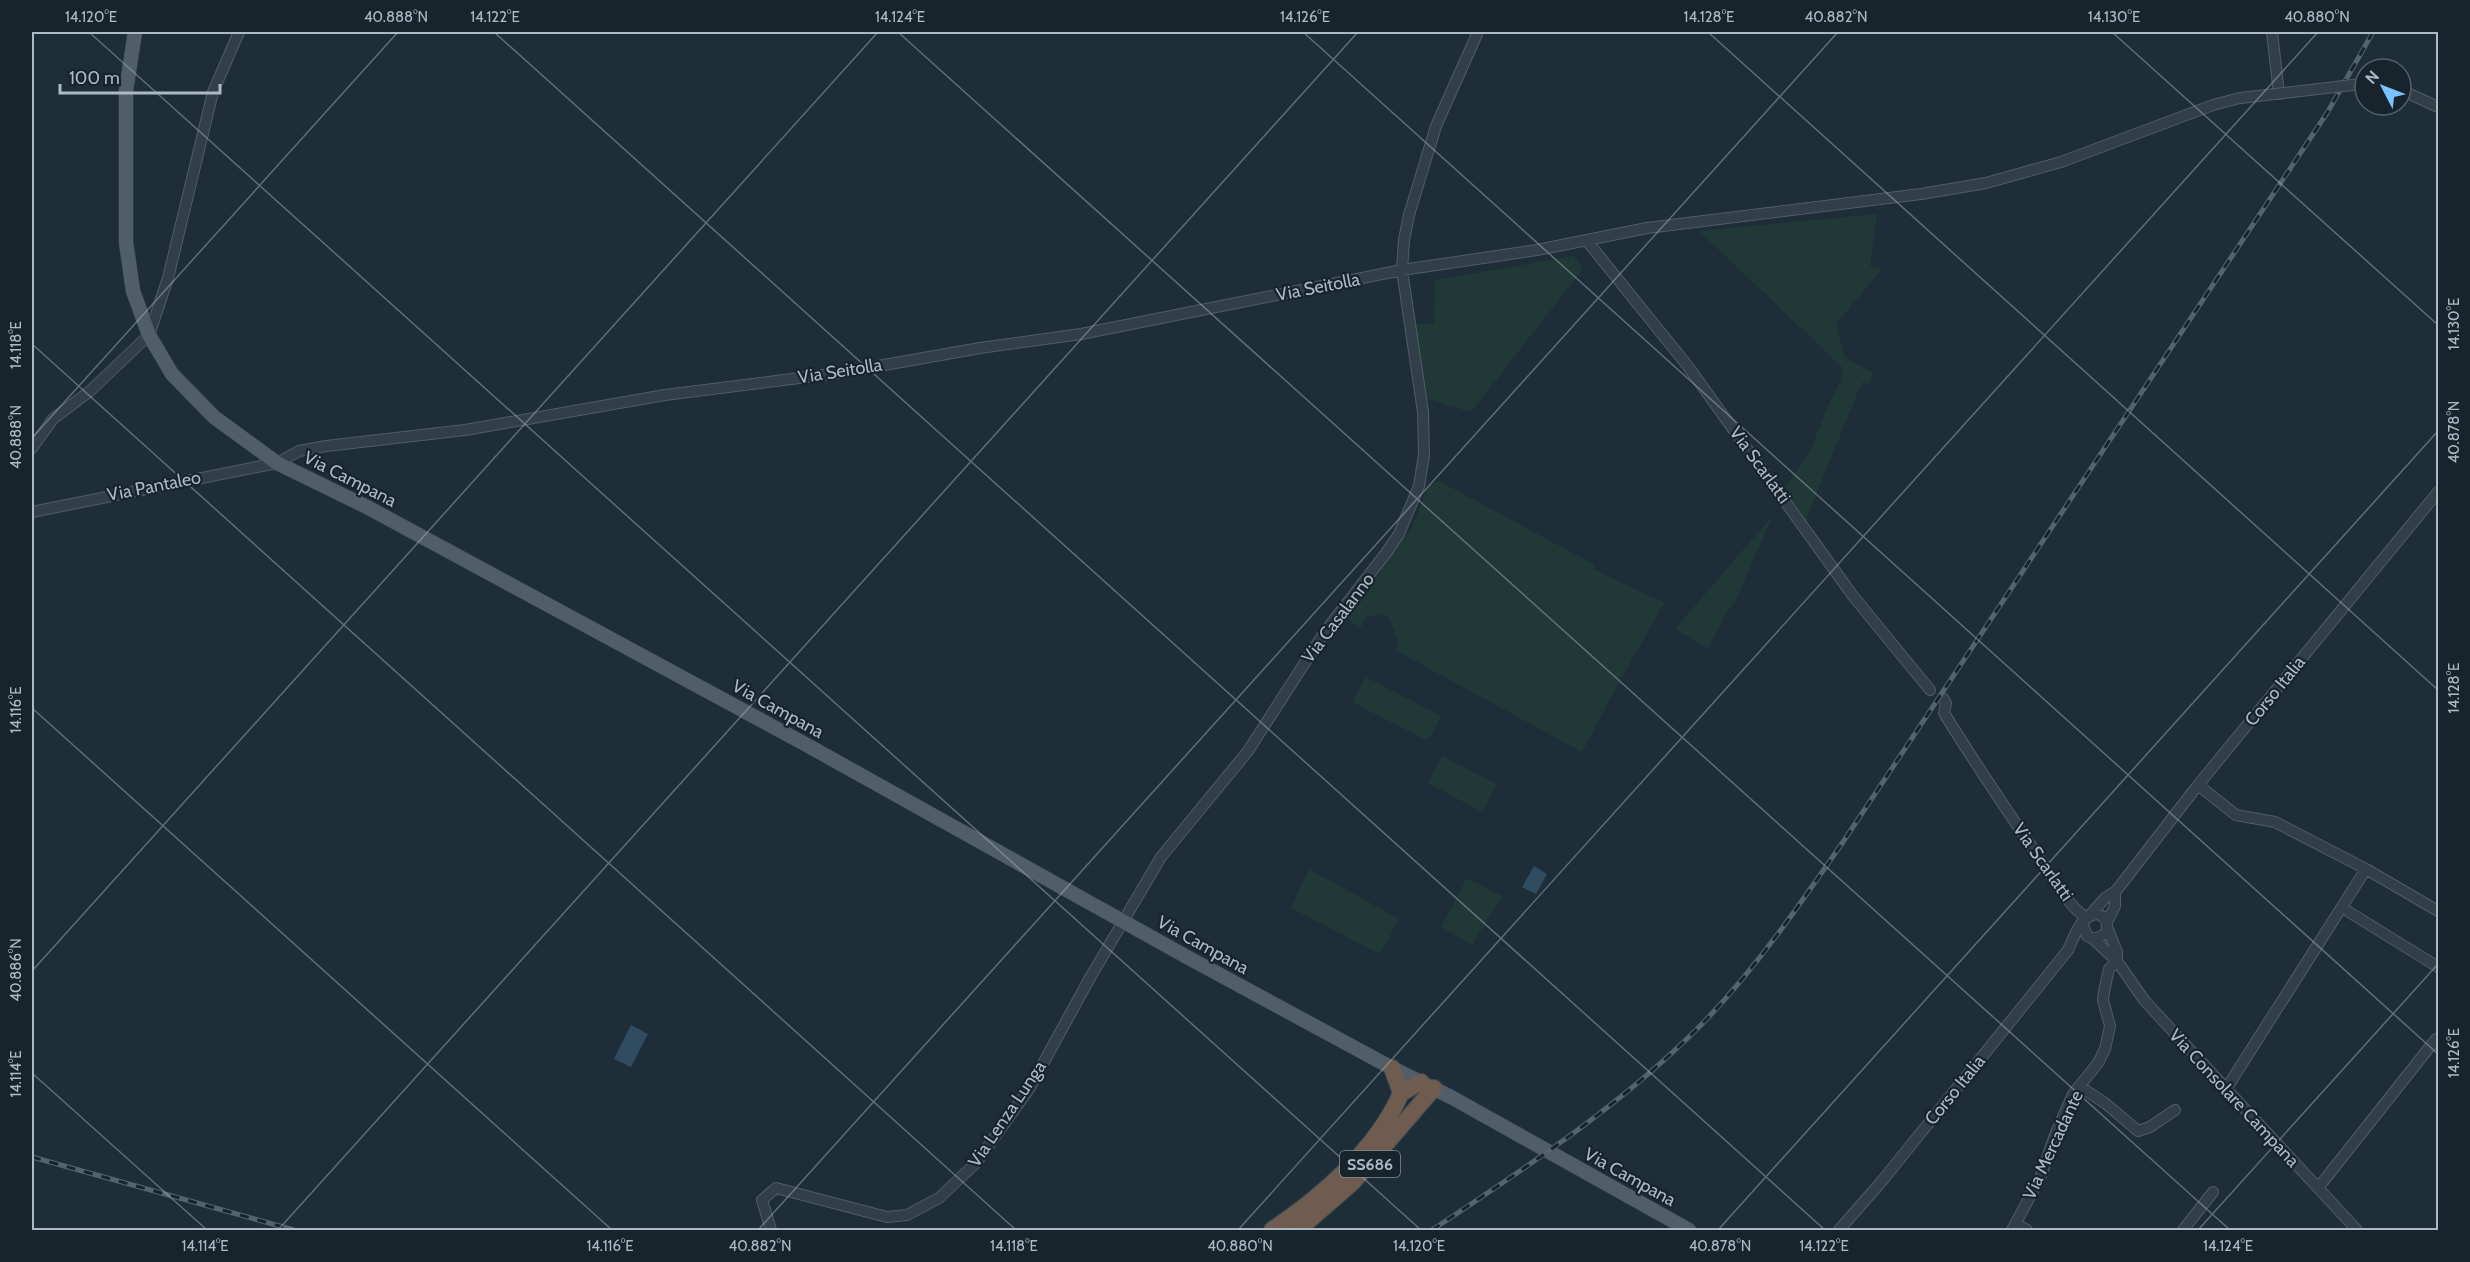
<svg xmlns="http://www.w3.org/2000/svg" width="2470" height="1262" viewBox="0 0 2470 1262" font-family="Cabin,sans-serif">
<rect width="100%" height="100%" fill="#1e2e38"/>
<path fill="#203937" d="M 1877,214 L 1870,266 L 1882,269 L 1836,324 L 1845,357 L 1873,373 L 1869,385 L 1862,382 L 1807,517 L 1807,525 L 1784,489 L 1810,452 L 1829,403 L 1841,380 L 1842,367 L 1699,231 Z
M 1573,256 L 1583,269 L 1471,412 L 1425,398 L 1413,324 L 1434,324 L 1435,280 Z
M 1439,481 L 1595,565 L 1593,569 L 1664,603 L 1612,695 L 1582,752 L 1395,650 L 1399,643 L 1388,615 L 1367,616 L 1360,628 L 1348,619 L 1348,616 L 1412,527 L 1429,485 Z
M 1773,515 L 1735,602 L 1727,612 L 1708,649 L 1675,629 Z
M 1366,677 L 1441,716 L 1430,738 L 1424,739 L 1352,702 Z
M 1442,756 L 1497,784 L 1482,812 L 1428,783 Z
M 1309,869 L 1399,919 L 1380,954 L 1291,908 Z
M 1467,878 L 1502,896 L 1472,945 L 1441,927 Z"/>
<path fill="#304c60" d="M 1534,866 L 1547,874 L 1536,894 L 1522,887 Z
M 631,1025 L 648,1034 L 631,1067 L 614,1059 Z"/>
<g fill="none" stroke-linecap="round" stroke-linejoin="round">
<g stroke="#4f5d66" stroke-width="12">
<path id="minor" d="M 2272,32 L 2279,94
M 2401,90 L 2438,107
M 1587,241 L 1687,365 L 1853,596 L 1930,690
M 32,448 L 53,419 L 90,391 L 149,335 L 168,278 L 213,92 L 239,32
M 32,512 L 277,463 L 299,451 L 326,446 L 465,430 L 665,395 L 839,373 L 980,348 L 1081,334 L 1402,270 L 1537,250 L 1647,228 L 1921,194 L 1986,183 L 2061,162
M 1943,698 L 1946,703 L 1944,713 C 1974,762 2006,809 2038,856 C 2052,877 2066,903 2086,918
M 2198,785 L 2236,815 L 2275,822 L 2366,869 L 2438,911
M 2349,912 L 2438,967
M 2090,915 L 2105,898 L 2116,891 L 2198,785 L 2438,492
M 2107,922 L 2115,906 L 2115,892
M 2107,927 L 2117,952 L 2117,961
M 2092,938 L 2117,961 L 2144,1000 L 2357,1230
M 2079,1086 L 2105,1103 L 2138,1131 L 2150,1127 L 2175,1110
M 2226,1089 L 2366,869
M 2318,1188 L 2436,1039
M 2016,1224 L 2027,1230
M 771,1230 L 762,1200 L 776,1188 L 887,1217 L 907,1215 L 939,1198 L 976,1163 L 1029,1089 L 1091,976 L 1161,857 L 1248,751 L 1324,633 L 1386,553 L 1399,534 L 1419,486 L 1424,455 L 1423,412 L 1402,270 L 1404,240 L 1409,215 L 1436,126 L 1478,32
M 1839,1230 L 1882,1181 L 2068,950 C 2074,937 2081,914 2098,914 C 2107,918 2109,925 2105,934 L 2095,939 L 2087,936 L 2083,925
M 2012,1230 L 2041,1176 L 2055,1135 L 2073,1094 L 2098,1063 L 2105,1049 L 2110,1026 L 2103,1000 L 2104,992 L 2109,969 L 2117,961
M 2183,1230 L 2213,1192"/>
</g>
<g stroke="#3e4b55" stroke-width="15">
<path id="major" d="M 135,32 L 126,91 L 126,242 L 133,291 L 149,335 L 172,374 L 214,417 L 277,463 L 367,507 L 805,744 L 1187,957 L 1392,1068 L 1451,1097 L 1689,1230"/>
</g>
<g stroke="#3d4a52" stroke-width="18">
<path id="highway" d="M 1392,1068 L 1401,1093
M 1401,1093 L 1421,1082
M 1272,1230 C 1321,1197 1377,1149 1401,1093
M 1298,1230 L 1352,1183 L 1434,1088"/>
</g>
<use href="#minor" stroke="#323f48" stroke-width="10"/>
<use href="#major" stroke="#4f5e69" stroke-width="14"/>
<use href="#highway" stroke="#6f5c4e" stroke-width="16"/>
<g stroke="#536470" stroke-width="5">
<path id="rail" d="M 32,1157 L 294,1230
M 1432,1230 C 1527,1167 1622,1105 1703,1023 C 1757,967 1801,903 1845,839 L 2327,113 L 2373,32"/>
</g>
<use href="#rail" stroke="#18242c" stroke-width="3" stroke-dasharray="9" stroke-linecap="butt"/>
<g stroke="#4f5d66" stroke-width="12" stroke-linecap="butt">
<path id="minor-bridge" d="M 2061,162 L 2213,105 L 2240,98 L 2361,84"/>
</g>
<use href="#minor-bridge" stroke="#323f48" stroke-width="10"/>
</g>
<path fill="none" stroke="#acbac5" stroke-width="1.5" stroke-opacity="0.45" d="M 89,32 L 1421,1230M 494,32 L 1825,1230M 898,32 L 2230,1230M 1303,32 L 2438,1054M 1708,32 L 2438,690M 2112,32 L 2438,325M 32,344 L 1016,1230M 32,438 L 398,32M 32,708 L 612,1230M 32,971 L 878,32M 32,1073 L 207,1230M 278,1230 L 1358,32M 758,1230 L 1838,32M 1238,1230 L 2318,32M 1718,1230 L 2438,431M 2198,1230 L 2438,964"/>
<g text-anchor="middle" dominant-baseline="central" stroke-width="4.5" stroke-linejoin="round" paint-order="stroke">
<rect fill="#18242c" stroke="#808d97" stroke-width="1.5" x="1340" y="1151" width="60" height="26" rx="4.5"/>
<g font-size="16" font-weight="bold" fill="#acbac5">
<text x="1370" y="1164">SS686</text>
</g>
<g font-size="18" fill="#acbac5" stroke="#18242c">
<text transform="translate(1318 287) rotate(-11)">Via Seitolla</text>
<text transform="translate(840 371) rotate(-9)">Via Seitolla</text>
<text transform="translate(1760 465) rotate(54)">Via Scarlatti</text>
<text transform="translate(350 479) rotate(27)">Via Campana</text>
<text transform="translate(154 486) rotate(-11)">Via Pantaleo</text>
<text transform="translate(1338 618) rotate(-53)">Via Casalanno</text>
<text transform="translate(2275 691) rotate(-51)">Corso Italia</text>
<text transform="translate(778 709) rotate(29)">Via Campana</text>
<text transform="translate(2043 862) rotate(55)">Via Scarlatti</text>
<text transform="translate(1203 945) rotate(29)">Via Campana</text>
<text transform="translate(1955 1090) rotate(-51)">Corso Italia</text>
<text transform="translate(2234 1098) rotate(47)">Via Consolare Campana</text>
<text transform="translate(1007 1114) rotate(-56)">Via Lenza Lunga</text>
<text transform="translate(2053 1145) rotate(-65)">Via Mercadante</text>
<text transform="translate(1630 1177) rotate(29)">Via Campana</text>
</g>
</g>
<rect width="2470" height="1262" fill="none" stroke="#18242c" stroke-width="66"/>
<g transform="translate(2383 87) rotate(312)"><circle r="28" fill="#18242c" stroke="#536069" stroke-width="1.5"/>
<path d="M0-4.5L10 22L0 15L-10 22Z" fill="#78c3fe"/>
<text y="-9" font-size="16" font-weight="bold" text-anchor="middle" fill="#acbac5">N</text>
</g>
<path d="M60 84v9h160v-9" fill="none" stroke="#acbac5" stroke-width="3"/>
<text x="69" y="84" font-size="18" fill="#acbac5" stroke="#18242c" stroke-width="4.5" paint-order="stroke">100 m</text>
<rect x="33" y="33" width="2404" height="1196" fill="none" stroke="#acbac5" stroke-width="2"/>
<g font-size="15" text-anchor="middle" fill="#acbac5">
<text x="91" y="22">14.120°E</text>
<text x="396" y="22">40.888°N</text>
<text x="495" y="22">14.122°E</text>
<text x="900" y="22">14.124°E</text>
<text x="1305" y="22">14.126°E</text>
<text x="1709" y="22">14.128°E</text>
<text x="1836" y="22">40.882°N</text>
<text x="2114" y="22">14.130°E</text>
<text x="2317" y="22">40.880°N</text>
<text transform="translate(2454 324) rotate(-90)" y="5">14.130°E</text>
<text transform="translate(16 345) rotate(-90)" y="5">14.118°E</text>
<text transform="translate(2454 432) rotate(-90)" y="5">40.878°N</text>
<text transform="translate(16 437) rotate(-90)" y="5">40.888°N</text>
<text transform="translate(2454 688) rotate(-90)" y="5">14.128°E</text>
<text transform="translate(16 710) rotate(-90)" y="5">14.116°E</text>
<text transform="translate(16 970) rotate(-90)" y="5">40.886°N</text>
<text transform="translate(2454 1053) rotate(-90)" y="5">14.126°E</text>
<text transform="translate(16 1074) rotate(-90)" y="5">14.114°E</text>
<text x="205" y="1251">14.114°E</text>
<text x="610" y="1251">14.116°E</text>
<text x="760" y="1251">40.882°N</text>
<text x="1014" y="1251">14.118°E</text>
<text x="1240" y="1251">40.880°N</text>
<text x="1419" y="1251">14.120°E</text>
<text x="1720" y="1251">40.878°N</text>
<text x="1824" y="1251">14.122°E</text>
<text x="2228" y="1251">14.124°E</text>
</g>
</svg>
